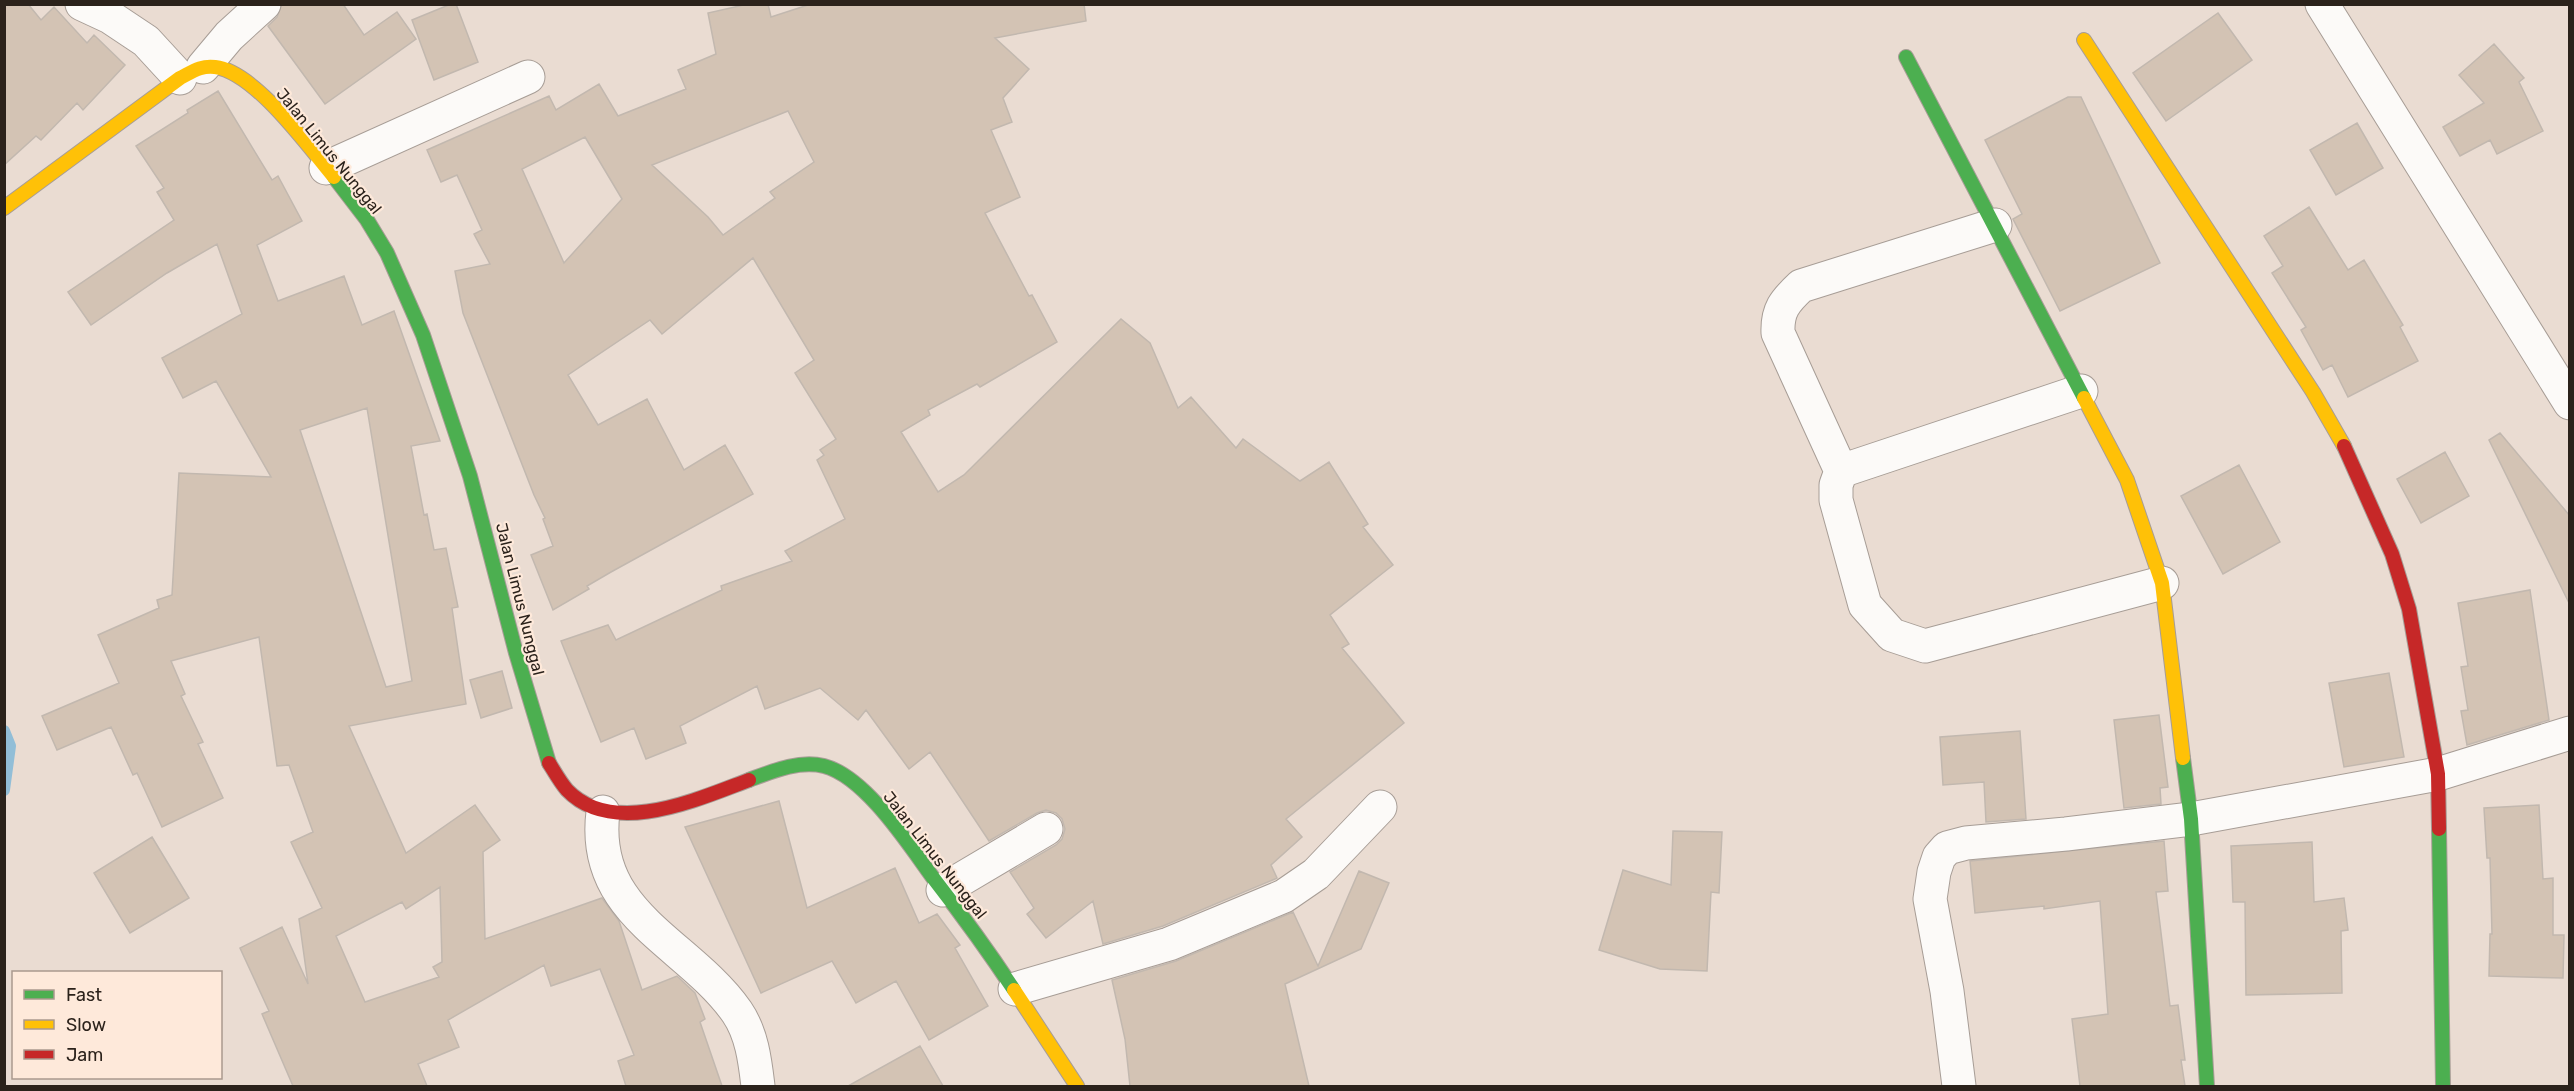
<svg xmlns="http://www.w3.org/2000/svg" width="2574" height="1091" viewBox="0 0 2574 1091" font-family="Rubik,sans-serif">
<rect width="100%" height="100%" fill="#eadcd2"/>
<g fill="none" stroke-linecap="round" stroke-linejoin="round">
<path stroke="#92bed7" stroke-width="12" d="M 4,731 L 10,746 L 4,790"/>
</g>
<path fill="#d3c3b4" stroke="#c2b8af" stroke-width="1.5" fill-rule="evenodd" d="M 4,4 L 28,4 L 41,20 L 54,7 L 87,43 L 94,35 L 125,65 L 83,110 L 77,103 L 41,140 L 36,136 L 4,165 Z
M 282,4 L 343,4 L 364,35 L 397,12 L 416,39 L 325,104 L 268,26 L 277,17 Z
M 451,4 L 456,4 L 478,62 L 434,80 L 412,20 Z
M 748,4 L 768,4 L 771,17 L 811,4 L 1084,4 L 1086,21 L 995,38 L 1029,69 L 1003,98 L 1012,122 L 991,130 L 1020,197 L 985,213 L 1029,296 L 1032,295 L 1057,342 L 980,387 L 977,384 L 928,410 L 930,415 L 901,432 L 938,492 L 964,475 L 1121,319 L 1150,343 L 1178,408 L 1191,397 L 1236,448 L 1243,439 L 1300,481 L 1329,462 L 1368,524 L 1363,527 L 1393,565 L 1330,615 L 1349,644 L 1342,648 L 1404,723 L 1286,819 L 1302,837 L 1271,865 L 1277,878 L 1275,879 L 1163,926 L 1103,944 L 1093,901 L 1046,938 L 1027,914 L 1034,908 L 1010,872 L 1056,845 L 1062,839 L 1065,829 L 1062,819 L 1056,813 L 1046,810 L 1037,813 L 989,841 L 930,752 L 909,769 L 866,710 L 858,720 L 820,688 L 765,709 L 757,686 L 680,726 L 686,743 L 646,759 L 634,728 L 601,742 L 561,641 L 608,625 L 616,640 L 722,590 L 721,586 L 792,561 L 785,551 L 845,519 L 817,460 L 824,455 L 820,450 L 836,439 L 795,373 L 814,360 L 753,258 L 662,334 L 650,320 L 568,375 L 598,425 L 647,399 L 684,470 L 725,445 L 753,494 L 611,572 L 587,586 L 589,589 L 553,610 L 531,555 L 553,546 L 543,519 L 545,518 L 534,495 L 463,313 L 455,271 L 490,264 L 474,234 L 482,230 L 457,175 L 441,182 L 427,150 L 549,96 L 556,110 L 599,84 L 618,116 L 686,89 L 678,70 L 716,54 L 708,13 ZM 788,111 L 814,162 L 770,192 L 775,198 L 723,235 L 708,217 L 652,165 ZM 585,137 L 622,199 L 564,263 L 522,169 Z
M 2218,13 L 2252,60 L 2166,121 L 2133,73 Z
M 2494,44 L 2524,78 L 2519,82 L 2543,131 L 2497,154 L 2490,140 L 2460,156 L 2443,127 L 2484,103 L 2459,75 Z
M 218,91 L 272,180 L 278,176 L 302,221 L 257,245 L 278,301 L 344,276 L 362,325 L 394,311 L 440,441 L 411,446 L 424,515 L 427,514 L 434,550 L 446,548 L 458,607 L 452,608 L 466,704 L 349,726 L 406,853 L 475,805 L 500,840 L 483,852 L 485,939 L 602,898 L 619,921 L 642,990 L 677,976 L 695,993 L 705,1019 L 700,1022 L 722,1086 L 626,1086 L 618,1061 L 634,1055 L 600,969 L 551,986 L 544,965 L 448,1020 L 459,1047 L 418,1064 L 427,1086 L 293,1086 L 262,1014 L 269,1011 L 240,948 L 282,927 L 308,984 L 299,919 L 322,908 L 291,842 L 313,832 L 289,765 L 277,766 L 259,637 L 171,661 L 185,694 L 181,696 L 203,742 L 198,744 L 223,798 L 162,827 L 137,773 L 133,775 L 111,727 L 57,750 L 42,716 L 119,683 L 98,635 L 159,608 L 157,600 L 172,595 L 179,473 L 271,477 L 216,381 L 183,398 L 162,358 L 242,314 L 217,244 L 167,273 L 91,325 L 68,292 L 174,220 L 157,192 L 164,188 L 136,146 L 188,113 L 187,110 ZM 367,408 L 412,681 L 386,687 L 300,430 ZM 440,887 L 442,962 L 433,967 L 439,977 L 365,1002 L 336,936 L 402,902 L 406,909 Z
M 2068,97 L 2081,97 L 2160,263 L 2060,311 L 2013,219 L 2022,214 L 1985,140 Z
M 2357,123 L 2383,168 L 2336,195 L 2310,150 Z
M 2309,207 L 2348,270 L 2364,260 L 2403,325 L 2400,327 L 2418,361 L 2348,397 L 2332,365 L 2323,370 L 2301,330 L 2306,327 L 2272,273 L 2283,266 L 2264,236 Z
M 2500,433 L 2570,516 L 2570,605 L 2489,440 Z
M 2445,452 L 2469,496 L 2421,523 L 2397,479 Z
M 2239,465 L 2280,542 L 2223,574 L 2181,496 Z
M 2530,590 L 2549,720 L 2467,745 L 2461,711 L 2468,710 L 2461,667 L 2468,666 L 2458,603 Z
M 502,671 L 512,708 L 481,718 L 470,680 Z
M 2389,673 L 2404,757 L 2344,767 L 2329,683 Z
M 2159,715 L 2168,787 L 2160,788 L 2161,804 L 2124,808 L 2114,720 Z
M 2020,731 L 2026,819 L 1986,822 L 1984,782 L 1943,785 L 1940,737 Z
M 779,801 L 807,908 L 895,868 L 919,923 L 937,914 L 960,945 L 955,948 L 988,1006 L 929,1040 L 896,981 L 856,1003 L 832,961 L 761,993 L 685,827 Z
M 2539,805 L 2543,879 L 2553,878 L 2553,935 L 2564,935 L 2563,978 L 2489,976 L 2490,934 L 2492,934 L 2490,858 L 2487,858 L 2484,808 Z
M 1673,831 L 1722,832 L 1719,893 L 1711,892 L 1707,971 L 1660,969 L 1599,950 L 1623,870 L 1671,885 Z
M 152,837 L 189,898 L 130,933 L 94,873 Z
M 2164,841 L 2168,891 L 2156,892 L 2170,1006 L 2178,1005 L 2185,1060 L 2181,1060 L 2185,1086 L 2080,1086 L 2072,1019 L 2108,1014 L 2100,901 L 2044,909 L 2044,906 L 1975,913 L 1970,861 Z
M 2312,842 L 2314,902 L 2344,898 L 2348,930 L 2341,931 L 2342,993 L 2246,995 L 2245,902 L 2233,902 L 2231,846 Z
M 1359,871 L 1389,883 L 1361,949 L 1285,984 L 1309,1086 L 1130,1086 L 1125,1039 L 1112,980 L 1176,961 L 1293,912 L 1318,966 Z
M 920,1046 L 943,1086 L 848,1086 Z"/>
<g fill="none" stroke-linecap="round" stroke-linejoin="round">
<g stroke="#a79d96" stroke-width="35">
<path id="street" d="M 82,4 L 110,17 L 146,41 L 180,78
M 2322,4 L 2570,403
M 203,67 L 229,36 L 264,4
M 326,168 L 528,77
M 2081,391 L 1841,471 L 1836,485 L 1836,500 L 1865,605 L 1892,635 L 1925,646 L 2162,583
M 1841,471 L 1778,333 C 1777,310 1785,301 1801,286 L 1995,225
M 603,812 C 590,915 688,942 737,1012 C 752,1034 755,1061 758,1086
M 943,890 L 1046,829
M 1015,989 L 1169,944 L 1284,896 L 1316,874 L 1380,807
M 1959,1086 L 1947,991 L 1930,899 L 1934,872 L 1939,857 L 1947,848 L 1966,843 L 2066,834 L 2191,819 L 2438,774 L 2570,733"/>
</g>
<g stroke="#a79d96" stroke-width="16">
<path id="fast" d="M 1906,57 L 2084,398
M 334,177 L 367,220 L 387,253 L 423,335 L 470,476 L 516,653 L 549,763
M 2183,758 L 2191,819 L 2207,1086
M 749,780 C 773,771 799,760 824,766 C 866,777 909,845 934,879 C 962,915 989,952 1014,990
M 2439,829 L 2443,1086"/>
</g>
<g stroke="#a79d96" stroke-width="16">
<path id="slow" d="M 2084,40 L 2313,392 L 2344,446
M 4,208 L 180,78 C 192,72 201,65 215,67 C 255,72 308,146 334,177
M 2084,398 L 2127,480 L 2162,583 L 2183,758
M 1014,990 L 1077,1086"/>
</g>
<g stroke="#a79d96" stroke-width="16">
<path id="jam" d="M 2344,446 L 2392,554 L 2409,609 L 2438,774 L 2439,829
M 549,763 C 554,771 560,782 567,790 C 613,838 698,799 749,780"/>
</g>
<use href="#street" stroke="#fcfaf8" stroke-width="33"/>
<use href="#fast" stroke="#4caf50" stroke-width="14"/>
<use href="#slow" stroke="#ffc107" stroke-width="14"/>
<use href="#jam" stroke="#c62828" stroke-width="14"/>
</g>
<g text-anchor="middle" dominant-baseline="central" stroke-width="4.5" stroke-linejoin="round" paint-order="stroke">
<g font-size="16" fill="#2b221b" stroke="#fee9da">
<text transform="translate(329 151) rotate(51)">Jalan Limus Nunggal</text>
<text transform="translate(520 599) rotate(76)">Jalan Limus Nunggal</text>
<text transform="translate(935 855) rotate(52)">Jalan Limus Nunggal</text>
</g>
</g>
<rect width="2574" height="1091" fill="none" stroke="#2b221b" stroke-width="12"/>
<rect x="12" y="971" width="210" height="108" fill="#fee9da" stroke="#aa998e" stroke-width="1.5"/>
<rect x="24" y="990" width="30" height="9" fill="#4caf50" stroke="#aa998e" stroke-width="1.5"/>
<text x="66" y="1001" font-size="18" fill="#2b221b">Fast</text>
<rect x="24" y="1020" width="30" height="9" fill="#ffc107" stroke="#aa998e" stroke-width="1.5"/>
<text x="66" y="1031" font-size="18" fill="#2b221b">Slow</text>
<rect x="24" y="1050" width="30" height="9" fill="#c62828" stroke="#aa998e" stroke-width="1.5"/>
<text x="66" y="1061" font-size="18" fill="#2b221b">Jam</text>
</svg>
